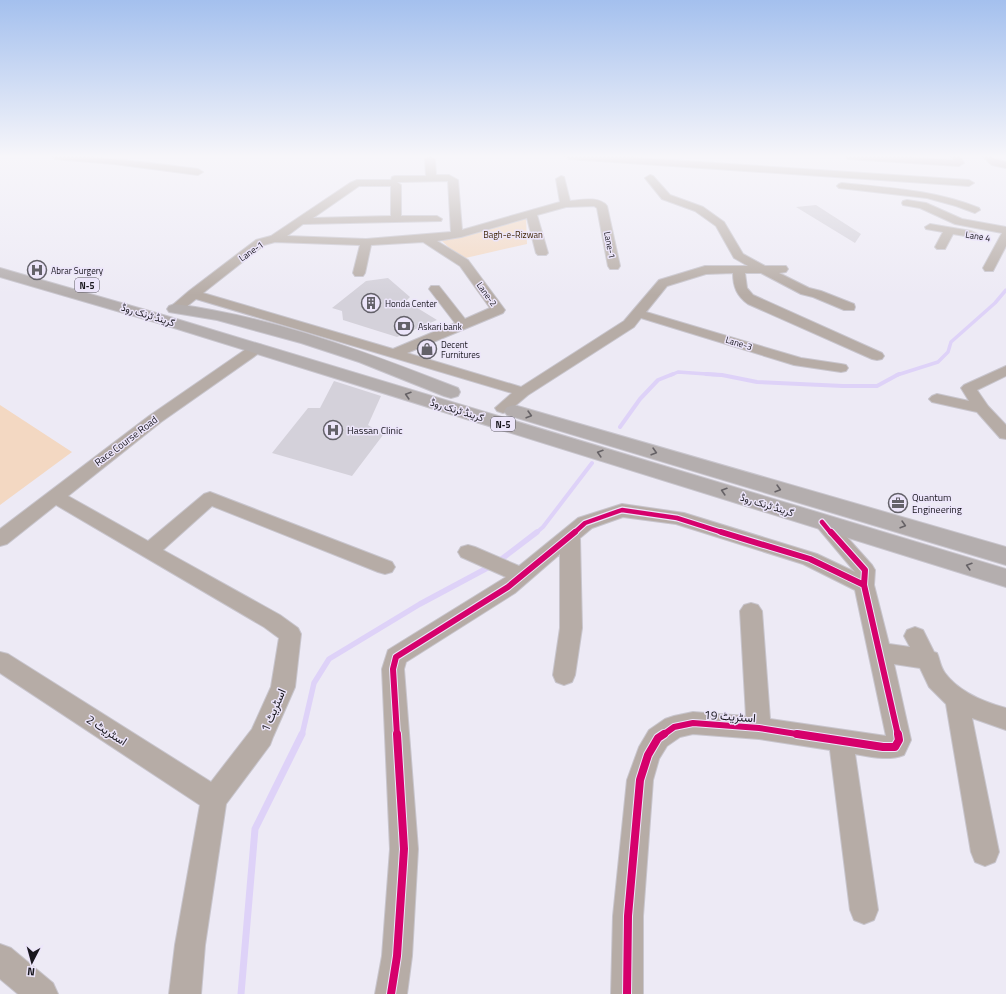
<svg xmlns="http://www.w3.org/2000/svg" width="1006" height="994" viewBox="0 0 1006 994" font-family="'Titillium Web',Vazirmatn,sans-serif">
<rect width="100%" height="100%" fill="#edeaf5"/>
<path fill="#f3d8c2" d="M 526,217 L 527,244 L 461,259 L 442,241 Z
M 0,405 L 72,452 L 0,505 Z"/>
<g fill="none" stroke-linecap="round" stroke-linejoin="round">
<path stroke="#ded2f8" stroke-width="3.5" d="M 671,375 L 678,372 L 721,375
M 897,375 L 938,362 L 948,352 L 951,342 L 995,303 L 1006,290"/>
<path stroke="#ded2f8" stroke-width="4" d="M 706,374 L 722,375 L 757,382 L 843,386 L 877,386 L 899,374
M 620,427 L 640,399 L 658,380 L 673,374
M 536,533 L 543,527 L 592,463"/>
<path stroke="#ded2f8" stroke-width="5.5" d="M 499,561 L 537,532
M 302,735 L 314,683 L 329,659 L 420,604 L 491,566"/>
<path stroke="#ded2f8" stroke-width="7" d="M 241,994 L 255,829 L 302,734"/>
</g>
<path fill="#d4d1da" d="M 816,205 L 861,234 L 855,243 L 796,207 Z
M 388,278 L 410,297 L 406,301 L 437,320 L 397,337 L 343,320 L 342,311 L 332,308 L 366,281 Z
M 334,381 L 381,396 L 368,425 L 383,435 L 352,476 L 272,453 L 308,408 L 320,408 Z"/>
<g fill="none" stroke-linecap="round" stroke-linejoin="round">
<g stroke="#c8c5cd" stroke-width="2">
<path id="minor" d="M 51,156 C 100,156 149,163 198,169 L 203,172 L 198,175 L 114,164 L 55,159 Z
M 430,156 L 435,159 L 436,175 L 449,175 L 458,180 L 462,230 L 560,202 L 556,179 L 561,176 L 564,177 L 570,201 C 581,200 599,196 607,206 L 620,266 L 618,269 L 610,269 L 608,266 L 597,208 L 594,206 L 566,207 L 537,215 L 548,253 L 546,255 L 538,255 L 536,253 L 527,218 L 461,237 L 437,241 L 468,260 L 505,310 L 503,313 L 407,353 L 521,387 L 624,321 L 659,280 L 705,266 L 748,266 L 734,258 L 716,226 L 695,211 L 662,199 L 645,178 L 650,175 L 653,176 L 670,195 L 703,207 L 724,222 L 743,254 L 765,266 L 786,266 L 788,269 L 786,272 L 779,273 L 809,288 L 821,291 L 854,304 L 855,307 L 854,310 L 844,310 L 813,297 L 801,294 L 761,273 L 745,273 L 747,288 L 753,295 L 882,353 L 884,356 L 882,359 L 877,360 L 872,359 L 748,304 C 737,296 733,287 733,273 L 706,274 L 667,286 L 646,312 L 801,358 L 841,364 L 846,365 L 848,368 L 846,371 L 841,372 L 794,365 L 641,318 L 634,327 L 528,395 L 509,411 L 503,413 L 497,411 L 495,408 L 512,393 L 196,299 L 180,312 L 170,312 L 168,309 L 189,291 L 256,240 L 271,236 L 350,183 L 357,180 L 391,180 L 392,177 L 395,176 L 426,176 L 425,159 ZM 448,181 L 451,232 L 366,239 L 287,236 L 303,224 L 441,221 L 442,219 L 437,216 L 401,216 L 401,185 L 397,182 ZM 359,186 L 391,186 L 391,216 L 313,218 ZM 275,242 L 360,245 L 353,273 L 355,276 L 363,276 L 365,273 L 371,245 L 423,242 L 460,266 L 490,308 L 465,319 L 439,286 L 431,286 L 429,289 L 455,323 L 393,349 L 203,293 L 264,245 Z
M 565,156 L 610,156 L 969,180 L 974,183 L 969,186 L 569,159 Z
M 844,156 L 892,156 L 953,160 L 951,156 L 960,156 L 964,163 L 959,166 L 848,159 Z
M 982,156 C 992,156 996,160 1006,162 L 1006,168 L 992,165 Z
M 842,183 C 889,188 935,190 979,208 L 980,210 L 975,213 L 956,206 L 927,198 L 839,188 L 837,186 L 839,184 Z
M 907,200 L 926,203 L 962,219 L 1006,227 L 1006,246 L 993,271 L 985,271 L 983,268 L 1002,233 L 955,224 L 920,208 L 903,205 L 902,203 L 903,201 Z
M 930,224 L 971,231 L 977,234 L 971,237 L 953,234 L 945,249 L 937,249 L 935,247 L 943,232 L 926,229 L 925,227 Z
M 257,344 L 262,345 L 264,348 L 262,351 L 161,422 L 68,496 L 148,541 L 204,494 L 210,492 L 392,562 L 395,567 L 392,572 L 385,574 L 378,572 L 212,506 L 163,550 L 280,615 L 298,628 L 301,634 L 295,687 L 273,737 L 270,745 L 226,804 L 205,945 L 201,994 L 169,994 L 175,945 L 200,805 L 0,673 L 0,652 L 8,654 L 211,782 L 252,729 L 271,687 L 279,638 L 264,627 L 56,505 L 7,544 L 0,546 L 0,529 L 149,416 L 252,345 Z
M 1006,366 L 1006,376 L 977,390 L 988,406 L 1006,425 L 1006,439 L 1000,438 L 977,412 L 932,402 L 929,399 L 932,396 L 937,394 L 969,401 L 961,388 L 964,385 Z
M 622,504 L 684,513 L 817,554 L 855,572 L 813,522 L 815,517 L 822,515 L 829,517 L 872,565 L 875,570 L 874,585 L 889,644 L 910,647 L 904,636 L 907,630 L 915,627 L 923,630 L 934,652 L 937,653 C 940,660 940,666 945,673 C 959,692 984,702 1006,708 L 1006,730 L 972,718 L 999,852 L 995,862 L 985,866 L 975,862 L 971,852 L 946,704 L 929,687 L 920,668 L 894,664 L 911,740 L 904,755 C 888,761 872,757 855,754 L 878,910 L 874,920 L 864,924 L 854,920 L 850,910 L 830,750 L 759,739 L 693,734 L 680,737 L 667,746 L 659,759 L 653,780 L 643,916 L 643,994 L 611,994 L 613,916 L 627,780 L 639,747 L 649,730 L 665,719 L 674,716 L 693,712 L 746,716 L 740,611 L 744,605 L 751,603 L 758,605 L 762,611 L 770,719 L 886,736 L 855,590 L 803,564 L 676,524 L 623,517 L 592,528 L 580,538 L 582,628 L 575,675 L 572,682 L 564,685 L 556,682 L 553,675 L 560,628 L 560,554 L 515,593 L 406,662 L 404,669 L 418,849 L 412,956 L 407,994 L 375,994 L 382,956 L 390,849 L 382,669 L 388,650 L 506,577 L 461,557 L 458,552 L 461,547 L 468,545 L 475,547 L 519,566 L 578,518 Z
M 0,944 L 11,948 L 53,983 L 58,994 L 18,994 L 0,979 Z"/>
</g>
<g stroke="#c8c5cd" stroke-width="2">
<path id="highway" d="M 0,268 L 170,317 L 1006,569 L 1006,587 L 158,323 L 0,277 Z
M 175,304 C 273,317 366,352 458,388 L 460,392 L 458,396 L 451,398 L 444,396 L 359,362 L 301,343 L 217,320 L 169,312 L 167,309 L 169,306 Z
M 514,405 L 1006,547 L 1006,565 L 507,415 L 504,411 L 507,407 Z"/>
</g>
<use href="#minor" fill="#b6aca6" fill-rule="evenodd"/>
<use href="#highway" fill="#b4aeae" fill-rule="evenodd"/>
<g stroke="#ece5fa" stroke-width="7">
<path id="cycleway-far2" d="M 822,522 L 831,533
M 574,533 L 585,523 L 622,510 L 677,518 L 724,533"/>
</g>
<g stroke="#ece5fa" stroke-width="8">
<path id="cycleway-far1" d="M 721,532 L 810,559 L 864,585 L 865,570 L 831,532
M 864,585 L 898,735
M 397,735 L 393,669 L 396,657 L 508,587 L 575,532
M 663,735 L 674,727 L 693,723 L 759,728 L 803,735"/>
</g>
<g stroke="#ece5fa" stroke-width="10">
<path id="cycleway" d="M 797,734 L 883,747 L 895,747 L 899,740 L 898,734
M 391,994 L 397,956 L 404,849 L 397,734
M 627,994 L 628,916 L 640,780 L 648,755 L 658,738 L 664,734"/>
</g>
<use href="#cycleway-far2" stroke="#d6006c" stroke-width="4.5"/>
<use href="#cycleway-far1" stroke="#d6006c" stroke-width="6"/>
<use href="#cycleway" stroke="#d6006c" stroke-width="8"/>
</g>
<defs><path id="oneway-chevron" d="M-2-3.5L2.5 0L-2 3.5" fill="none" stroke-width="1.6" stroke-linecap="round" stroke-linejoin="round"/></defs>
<g stroke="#666266">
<use href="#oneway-chevron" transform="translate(408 395) rotate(-163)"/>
<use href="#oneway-chevron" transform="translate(529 415) rotate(16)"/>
<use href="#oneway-chevron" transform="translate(654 452) rotate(16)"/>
<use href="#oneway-chevron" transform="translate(600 453) rotate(-163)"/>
<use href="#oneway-chevron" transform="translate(778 489) rotate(16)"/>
<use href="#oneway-chevron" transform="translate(724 491) rotate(-163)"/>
<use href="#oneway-chevron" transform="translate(903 525) rotate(16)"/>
<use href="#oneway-chevron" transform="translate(969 566) rotate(-163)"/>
</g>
<linearGradient id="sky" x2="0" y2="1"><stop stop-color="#a4c0ee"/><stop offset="0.53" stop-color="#f7f6fa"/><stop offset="1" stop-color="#f7f6fa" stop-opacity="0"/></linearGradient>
<rect width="1006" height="295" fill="url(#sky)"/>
<defs>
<g id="hospital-ring" transform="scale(1)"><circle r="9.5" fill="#ece5fa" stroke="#636169" stroke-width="1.5"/><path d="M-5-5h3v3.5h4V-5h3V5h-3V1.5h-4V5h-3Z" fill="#636169"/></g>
<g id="building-ring" transform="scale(1)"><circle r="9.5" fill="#ece5fa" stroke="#636169" stroke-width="1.5"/><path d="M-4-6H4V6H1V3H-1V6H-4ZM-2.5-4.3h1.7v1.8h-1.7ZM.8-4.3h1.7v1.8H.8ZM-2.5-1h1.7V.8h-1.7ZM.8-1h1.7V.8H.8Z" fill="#636169"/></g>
<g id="bank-ring" transform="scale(1)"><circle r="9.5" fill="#ece5fa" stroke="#636169" stroke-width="1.5"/><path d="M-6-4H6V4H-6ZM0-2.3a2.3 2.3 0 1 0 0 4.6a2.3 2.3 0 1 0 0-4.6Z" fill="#636169"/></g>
<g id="shop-ring" transform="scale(1)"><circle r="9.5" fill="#ece5fa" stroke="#636169" stroke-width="1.5"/><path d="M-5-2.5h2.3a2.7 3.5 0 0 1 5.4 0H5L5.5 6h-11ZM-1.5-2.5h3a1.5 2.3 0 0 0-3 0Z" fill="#636169"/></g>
<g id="office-ring" transform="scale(1)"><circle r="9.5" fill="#ece5fa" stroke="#636169" stroke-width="1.5"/><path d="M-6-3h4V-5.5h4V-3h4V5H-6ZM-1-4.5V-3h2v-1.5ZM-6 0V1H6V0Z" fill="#636169"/></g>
</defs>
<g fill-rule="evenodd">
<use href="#hospital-ring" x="37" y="270"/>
<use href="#building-ring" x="371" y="303"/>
<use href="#bank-ring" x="404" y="326"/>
<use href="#shop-ring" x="427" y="349"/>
<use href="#hospital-ring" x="333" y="430"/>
<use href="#office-ring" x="898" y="503"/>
</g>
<g text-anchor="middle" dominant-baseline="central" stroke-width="3" stroke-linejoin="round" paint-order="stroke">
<g font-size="9" fill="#402606" stroke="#ece5fa">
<text x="513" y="234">Bagh-e-Rizwan</text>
</g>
<g font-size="9" fill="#19171e" stroke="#ece5fa">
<text transform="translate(978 236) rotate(9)">Lane 4</text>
<text transform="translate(610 245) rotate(79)">Lane-1</text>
<text transform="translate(251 251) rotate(-35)">Lane-1</text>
<text transform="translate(487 294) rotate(54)">Lane-2</text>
<text transform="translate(739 343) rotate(17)">Lane-3</text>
</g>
<g font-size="9" fill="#19171e" stroke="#ece5fa" text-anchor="start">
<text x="51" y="270">Abrar Surgery</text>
<text x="385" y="303">Honda Center</text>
<text x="418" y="326">Askari bank</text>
<text x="441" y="344">Decent<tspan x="441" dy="10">Furnitures</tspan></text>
</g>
<g fill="#ece5fa" stroke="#585560" stroke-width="1">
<rect x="75" y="278" width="24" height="14" rx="3"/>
<rect x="491" y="417" width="24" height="14" rx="3"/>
</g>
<g font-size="9" font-weight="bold" fill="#19171e">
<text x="87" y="285">N-5</text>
<text x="503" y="424">N-5</text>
</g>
<g font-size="10" fill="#19171e" stroke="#ece5fa">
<text transform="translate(148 315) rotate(17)">گرینڈ ٹرنک روڈ</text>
<text transform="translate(457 410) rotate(17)">گرینڈ ٹرنک روڈ</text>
<text transform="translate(126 441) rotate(-37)">Race Course Road</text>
<text transform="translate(767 505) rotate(17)">گرینڈ ٹرنک روڈ</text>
</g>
<g font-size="10" fill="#19171e" stroke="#ece5fa" text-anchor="start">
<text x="347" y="430">Hassan Clinic</text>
<text x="912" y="497">Quantum<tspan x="912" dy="12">Engineering</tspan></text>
</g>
<g font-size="12" fill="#19171e" stroke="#ece5fa">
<text transform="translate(273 710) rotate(-67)">اسٹریٹ 1</text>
<text transform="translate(730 716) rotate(4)">اسٹریٹ 19</text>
<text transform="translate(107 730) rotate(33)">اسٹریٹ 2</text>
</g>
</g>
<g transform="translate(32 962) rotate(186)" stroke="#ece5fa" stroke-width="3" paint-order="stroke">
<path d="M0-3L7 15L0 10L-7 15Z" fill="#19171e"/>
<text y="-6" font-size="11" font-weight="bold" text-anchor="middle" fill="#19171e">N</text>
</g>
</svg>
